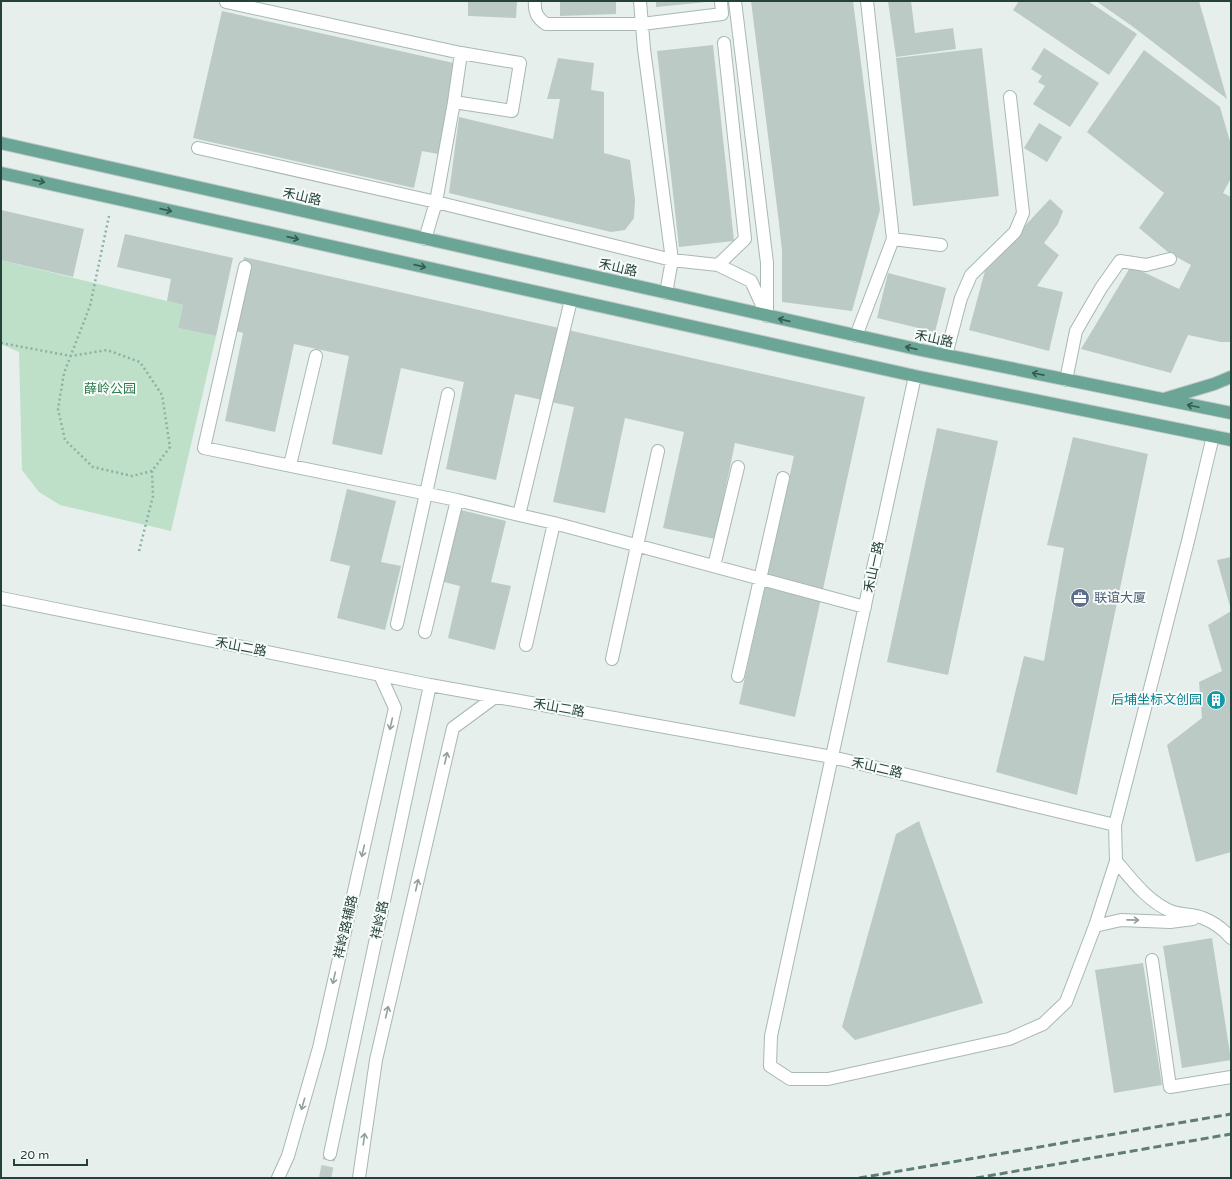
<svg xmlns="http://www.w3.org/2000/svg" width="1232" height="1179" viewBox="0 0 1232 1179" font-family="'Varela Round','Noto Sans SC',sans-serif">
<rect width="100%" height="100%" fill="#e6efeb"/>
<path fill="#bfe0c8" d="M 1,260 L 183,305 L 178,328 L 216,336 L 171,531 L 60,505 L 39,492 L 22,470 L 19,352 L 1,344 Z"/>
<path fill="#bbcac4" d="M 468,1 L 517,1 L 516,18 L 468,16 Z
M 560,1 L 616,1 L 616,14 L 560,16 Z
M 656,1 L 707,1 L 707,2 L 656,7 Z
M 751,1 L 853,1 L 880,210 L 852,311 L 782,302 L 782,251 L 779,223 Z
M 888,1 L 911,1 L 915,33 L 953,28 L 956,49 L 896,57 Z
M 1019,1 L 1088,1 L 1137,34 L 1109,75 L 1013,10 Z
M 1096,1 L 1199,1 L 1227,99 L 1132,26 Z
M 222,11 L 458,64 L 438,154 L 422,151 L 414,188 L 193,138 Z
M 713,45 L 734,241 L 679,247 L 657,51 Z
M 982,48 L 999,196 L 913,206 L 896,58 Z
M 1044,48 L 1099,83 L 1070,127 L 1033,104 L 1045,86 L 1038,82 L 1042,76 L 1031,69 Z
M 1144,50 L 1220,107 L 1231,145 L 1231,178 L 1223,193 L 1231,197 L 1231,342 L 1221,342 L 1188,335 L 1171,373 L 1081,349 L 1131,266 L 1179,289 L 1191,265 L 1169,253 L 1139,228 L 1164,193 L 1087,132 Z
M 558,58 L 594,63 L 591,90 L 604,92 L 604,153 L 630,160 L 635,200 L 634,218 L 625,230 L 611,232 L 449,193 L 459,117 L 553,139 L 560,99 L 547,99 Z
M 1039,123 L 1062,137 L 1047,162 L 1024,148 Z
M 1050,199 L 1063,211 L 1058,224 L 1044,243 L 1059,255 L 1037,286 L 1063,292 L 1049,351 L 969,330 L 986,267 Z
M 1,210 L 84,229 L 73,277 L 1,260 Z
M 125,234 L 233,258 L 216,336 L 178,328 L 183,305 L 167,301 L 171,279 L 117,267 Z
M 244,257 L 865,397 L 795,717 L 739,704 L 794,456 L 735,443 L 715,539 L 663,528 L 684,432 L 625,418 L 605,513 L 553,502 L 574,407 L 515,394 L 496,480 L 446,469 L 464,382 L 401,368 L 382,455 L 332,444 L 349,356 L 294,344 L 275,432 L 225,421 L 243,333 L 229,329 Z
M 888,273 L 946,288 L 935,332 L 877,318 Z
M 937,428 L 998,441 L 948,675 L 887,662 Z
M 1073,437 L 1148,454 L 1077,795 L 996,772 L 1024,656 L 1044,661 L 1064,548 L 1047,545 Z
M 347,489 L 396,501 L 381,562 L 401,566 L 385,630 L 337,618 L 350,566 L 330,561 Z
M 457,509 L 506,521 L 491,582 L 511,586 L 495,650 L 448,638 L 460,586 L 440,581 Z
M 1231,557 L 1231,610 L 1217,560 Z
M 1231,611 L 1231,852 L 1196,862 L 1167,745 L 1202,718 L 1199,682 L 1222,671 L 1208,625 Z
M 919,821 L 983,1003 L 855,1040 L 842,1027 L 896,834 Z
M 1212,938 L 1231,1060 L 1182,1068 L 1163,946 Z
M 1143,963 L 1162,1085 L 1114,1093 L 1095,970 Z"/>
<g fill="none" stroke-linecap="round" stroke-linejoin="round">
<path stroke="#bfccc8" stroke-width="12" stroke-dasharray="12 6" stroke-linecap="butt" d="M 325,1178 L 330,1154"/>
<g stroke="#a8b8b2" stroke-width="14">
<path id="minor" d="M 535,1 C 534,12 537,18 546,24 L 642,24 L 722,14 L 721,1
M 640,1 L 644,49 L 672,260 L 666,293
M 735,1 L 767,263 L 767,311
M 226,2 L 461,53
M 454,102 L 512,111 L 520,63 L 461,53 L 454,102 L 436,202 L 672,260 L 718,265 L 751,281 L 767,316
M 198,148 L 436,202 L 425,239
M 893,239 L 941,245
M 718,265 L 745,239 L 724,43
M 245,267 L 204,448 L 457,500 L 519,515
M 571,300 L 519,515 L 554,523 L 865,607
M 856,336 L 893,239 L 867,1
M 946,355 L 961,298 L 971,275 L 1015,232 L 1023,213 L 1010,97
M 915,376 L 771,1036 L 770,1066 L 790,1079 L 828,1079 L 1009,1039 L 1043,1024 L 1066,1002 L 1095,926 L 1116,861 L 1115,825 L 1188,541 L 1213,436
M 1066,380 L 1076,331 L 1101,288 L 1120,261 L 1146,265 L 1170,259
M 290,465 L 316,356
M 714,566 L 738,467
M 1,598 L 430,685 L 832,757 L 1115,825
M 397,624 L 448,394
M 425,632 L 457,500
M 526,645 L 554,523
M 612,659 L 658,451
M 738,676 L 783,478
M 1116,861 C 1132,880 1149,903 1173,912 C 1183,915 1194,914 1203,918 C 1213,922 1224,930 1231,938
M 1095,926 L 1121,920 L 1170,922 L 1193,919
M 1152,960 L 1170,1087 L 1231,1077
M 330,1154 L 430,685
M 278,1178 L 288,1156 L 319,1048 L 395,708 L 380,675
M 359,1178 L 376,1060 L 453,728 L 495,697"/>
</g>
<g stroke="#c2cac8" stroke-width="14">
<path id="major" d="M 1,143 L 921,350 L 1231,413
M 1,173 L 915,376 L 1231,440
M 1164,399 L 1214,384 L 1231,377"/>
</g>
<path stroke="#86b3a5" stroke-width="2.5" stroke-dasharray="2 3" stroke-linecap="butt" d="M 1,343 L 71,356 L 107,350 L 140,362 L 162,395 L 170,447 L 152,471 L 132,476 L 93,467 L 65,440 L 58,409 L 64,373 L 90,306 L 109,216
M 139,551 L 153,496 L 152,471"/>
<use href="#minor" stroke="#fff" stroke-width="12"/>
<use href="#major" stroke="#6aa596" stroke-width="12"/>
<path stroke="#5f7d75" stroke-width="3" stroke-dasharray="8 4" stroke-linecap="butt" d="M 859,1178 L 1231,1114
M 976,1178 L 1231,1134"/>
</g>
<defs><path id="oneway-shaft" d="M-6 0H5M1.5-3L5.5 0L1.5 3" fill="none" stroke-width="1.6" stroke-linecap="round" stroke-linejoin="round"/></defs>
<g stroke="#365b51">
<use href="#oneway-shaft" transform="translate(39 181) rotate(13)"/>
<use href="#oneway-shaft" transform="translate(166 210) rotate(13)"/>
<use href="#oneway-shaft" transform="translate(293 238) rotate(13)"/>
<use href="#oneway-shaft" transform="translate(420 266) rotate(13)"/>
<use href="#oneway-shaft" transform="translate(784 320) rotate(-167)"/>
<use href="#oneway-shaft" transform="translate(911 348) rotate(-167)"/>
<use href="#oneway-shaft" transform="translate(1038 374) rotate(-169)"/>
<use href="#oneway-shaft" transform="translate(1193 406) rotate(-168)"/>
</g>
<g stroke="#92a09c">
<use href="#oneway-shaft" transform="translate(391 724) rotate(103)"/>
<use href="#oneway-shaft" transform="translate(446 758) rotate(-77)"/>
<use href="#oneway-shaft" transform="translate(363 851) rotate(103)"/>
<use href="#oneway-shaft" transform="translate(417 885) rotate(-77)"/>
<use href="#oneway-shaft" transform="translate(1133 920) rotate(1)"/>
<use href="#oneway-shaft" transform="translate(334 978) rotate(103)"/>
<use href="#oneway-shaft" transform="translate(387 1012) rotate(-77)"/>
<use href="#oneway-shaft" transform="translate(303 1104) rotate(106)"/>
<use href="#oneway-shaft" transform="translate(364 1139) rotate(-82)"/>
</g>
<defs>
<g id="office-disc" transform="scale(1)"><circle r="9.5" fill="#5c6f8a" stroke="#f7fbf9"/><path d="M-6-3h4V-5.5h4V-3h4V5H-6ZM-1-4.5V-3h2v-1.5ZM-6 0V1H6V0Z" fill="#fff"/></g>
<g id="building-disc" transform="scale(1)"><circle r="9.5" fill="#0f9aa8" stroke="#f7fbf9"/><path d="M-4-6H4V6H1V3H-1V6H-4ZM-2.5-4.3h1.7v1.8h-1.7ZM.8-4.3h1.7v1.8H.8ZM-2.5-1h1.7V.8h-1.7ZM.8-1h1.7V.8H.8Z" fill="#fff"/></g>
</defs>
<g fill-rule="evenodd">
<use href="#office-disc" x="1080" y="598"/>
<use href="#building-disc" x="1216" y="700"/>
</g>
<g text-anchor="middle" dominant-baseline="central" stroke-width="4" stroke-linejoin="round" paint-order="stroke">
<g font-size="13" fill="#24423a" stroke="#f7fbf9">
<text transform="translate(302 197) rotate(13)">禾山路</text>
<text transform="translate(618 268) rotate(13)">禾山路</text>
<text transform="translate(934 339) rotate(12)">禾山路</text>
<text transform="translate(874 567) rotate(-78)">禾山一路</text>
<text transform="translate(241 647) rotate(11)">禾山二路</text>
<text transform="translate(559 708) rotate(10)">禾山二路</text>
<text transform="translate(877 768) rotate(13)">禾山二路</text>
<text transform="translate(380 920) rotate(-78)">祥岭路</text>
<text transform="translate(346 927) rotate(-77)">祥岭路辅路</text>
</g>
<g font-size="13" fill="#2d7a4b" stroke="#f7fbf9">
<text x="110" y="389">薛岭公园</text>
</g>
<g font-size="13" fill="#4e5e75" stroke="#f7fbf9" text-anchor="start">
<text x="1094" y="598">联谊大厦</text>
</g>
<g font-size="13" fill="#0d838f" stroke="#f7fbf9" text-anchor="end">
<text x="1202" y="700">后埔坐标文创园</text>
</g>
</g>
<rect width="1232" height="1179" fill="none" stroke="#24423a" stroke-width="4"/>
<path d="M14 1159v6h73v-6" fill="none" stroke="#24423a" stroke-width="2"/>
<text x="20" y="1159" font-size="12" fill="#24423a" stroke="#f7fbf9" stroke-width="3" paint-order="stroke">20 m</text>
</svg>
